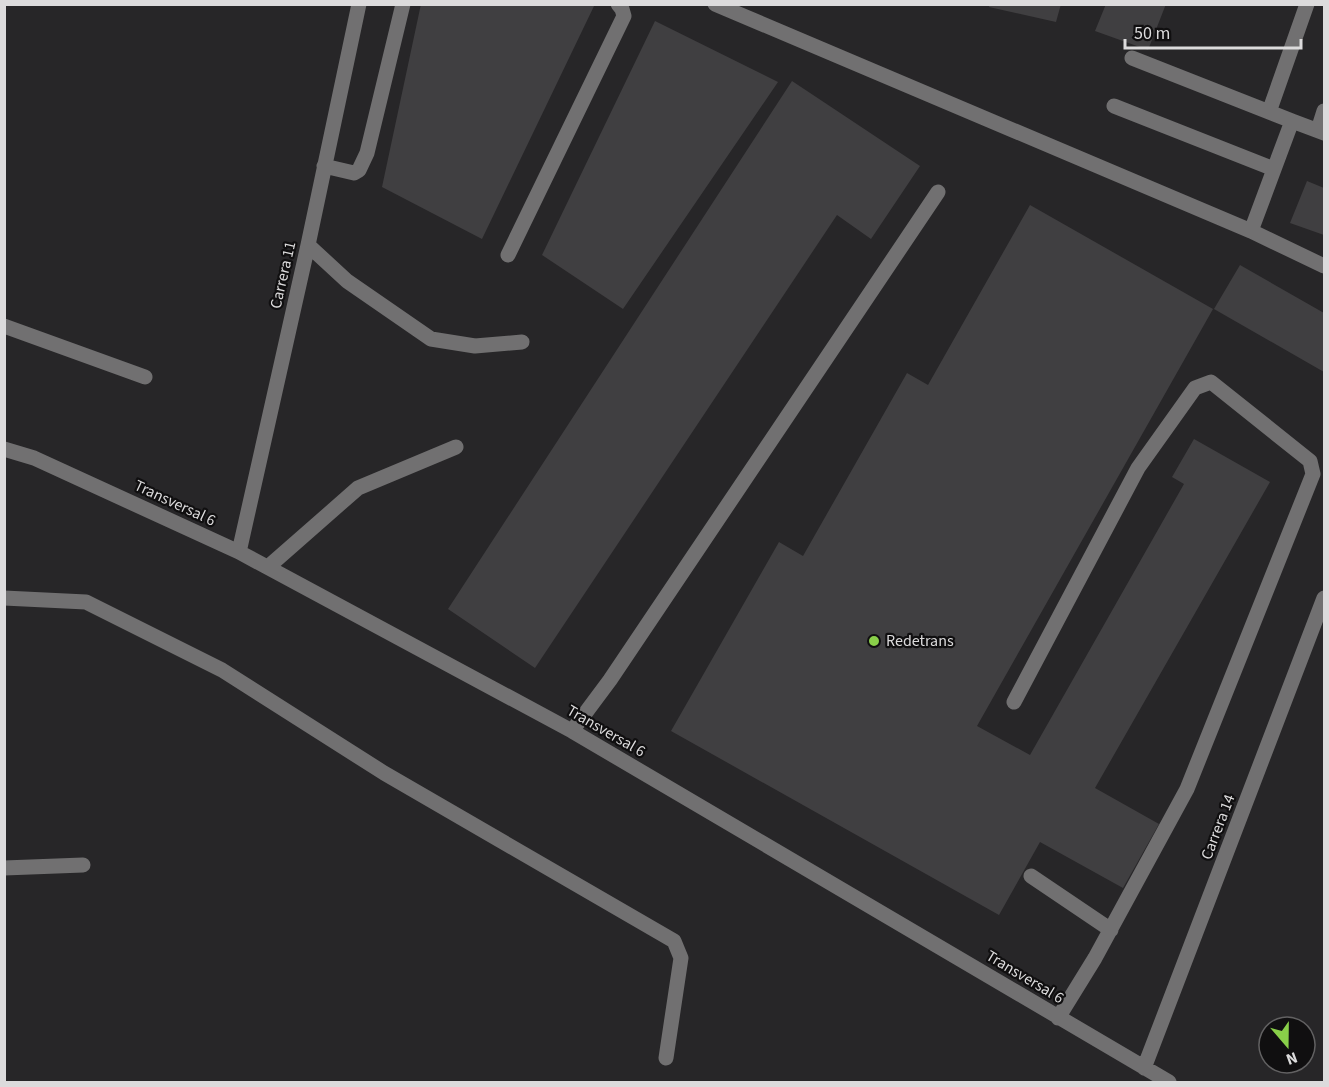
<svg xmlns="http://www.w3.org/2000/svg" width="1329" height="1087" viewBox="0 0 1329 1087" font-family="'Source Sans 3',sans-serif">
<rect width="100%" height="100%" fill="#272628"/>
<path fill="#403f41" d="M 421,4 L 595,4 L 482,239 L 382,187 Z
M 990,4 L 1061,4 L 1056,22 L 989,7 Z
M 1106,4 L 1166,4 L 1148,50 L 1095,31 Z
M 655,21 L 778,82 L 623,309 L 542,255 Z
M 792,81 L 920,166 L 871,239 L 837,215 L 535,668 L 448,609 Z
M 1307,181 L 1324,188 L 1324,235 L 1290,223 Z
M 1030,205 L 1213,309 L 977,726 L 1030,755 L 1184,484 L 1172,477 L 1194,439 L 1270,482 L 1095,788 L 1159,824 L 1123,888 L 1040,842 L 999,915 L 671,731 L 779,542 L 803,556 L 907,373 L 928,385 Z
M 1240,265 L 1324,313 L 1324,372 L 1214,309 Z"/>
<g fill="none" stroke-linecap="round" stroke-linejoin="round">
<path stroke="#717071" stroke-width="15" d="M 715,4 L 1251,231 L 1324,266
M 1132,58 L 1292,121 L 1251,231
M 1114,106 L 1274,169
M 1269,112 L 1307,4
M 1292,121 L 1324,133
M 1318,130 L 1324,111
M 324,166 L 354,173 L 359,170 L 367,153 L 403,4
M 308,245 L 347,281 L 431,339 L 475,346 L 522,342
M 508,255 L 624,16 L 622,9 L 618,4
M 4,326 L 145,377
M 4,449 L 34,458 L 239,552 L 572,731 L 1169,1082
M 239,552 L 308,245 L 359,4
M 268,567 L 358,488 L 456,447
M 4,598 L 86,602 L 222,670 L 384,773 L 674,941 L 681,958 L 666,1058
M 1014,702 L 1138,468 L 1195,388 L 1211,382 L 1310,461 L 1313,474 L 1187,789 L 1095,958 L 1058,1018
M 572,731 L 610,680 L 938,192
M 4,868 L 83,865
M 1031,876 L 1111,930
M 1144,1068 L 1324,598"/>
</g>
<circle fill="#89cf49" stroke="#100f10" stroke-width="2" cx="874" cy="641" r="6"/>
<g text-anchor="middle" dominant-baseline="central" stroke-width="4.5" stroke-linejoin="round" paint-order="stroke">
<g font-size="16" fill="#dcdbdc" stroke="#100f10">
<text transform="translate(283 275) rotate(-77)">Carrera 11</text>
<text transform="translate(175 503) rotate(25)">Transversal 6</text>
<text transform="translate(606 731) rotate(30)">Transversal 6</text>
<text transform="translate(1218 827) rotate(-69)">Carrera 14</text>
<text transform="translate(1025 977) rotate(31)">Transversal 6</text>
</g>
<g font-size="16" fill="#dcdbdc" stroke="#100f10" text-anchor="start">
<text x="886" y="641">Redetrans</text>
</g>
</g>
<rect width="1329" height="1087" fill="none" stroke="#dcdbdc" stroke-width="12"/>
<g transform="translate(1287 1045) rotate(160)"><circle r="28" fill="#100f10" stroke="#626162" stroke-width="1.5"/>
<path d="M0-4.5L10 22L0 15L-10 22Z" fill="#89cf49"/>
<text y="-9" font-size="16" font-weight="bold" text-anchor="middle" fill="#dcdbdc">N</text>
</g>
<path d="M1125 39v9h176v-9" fill="none" stroke="#dcdbdc" stroke-width="3"/>
<text x="1134" y="39" font-size="18" fill="#dcdbdc" stroke="#100f10" stroke-width="4.5" paint-order="stroke">50 m</text>
</svg>
